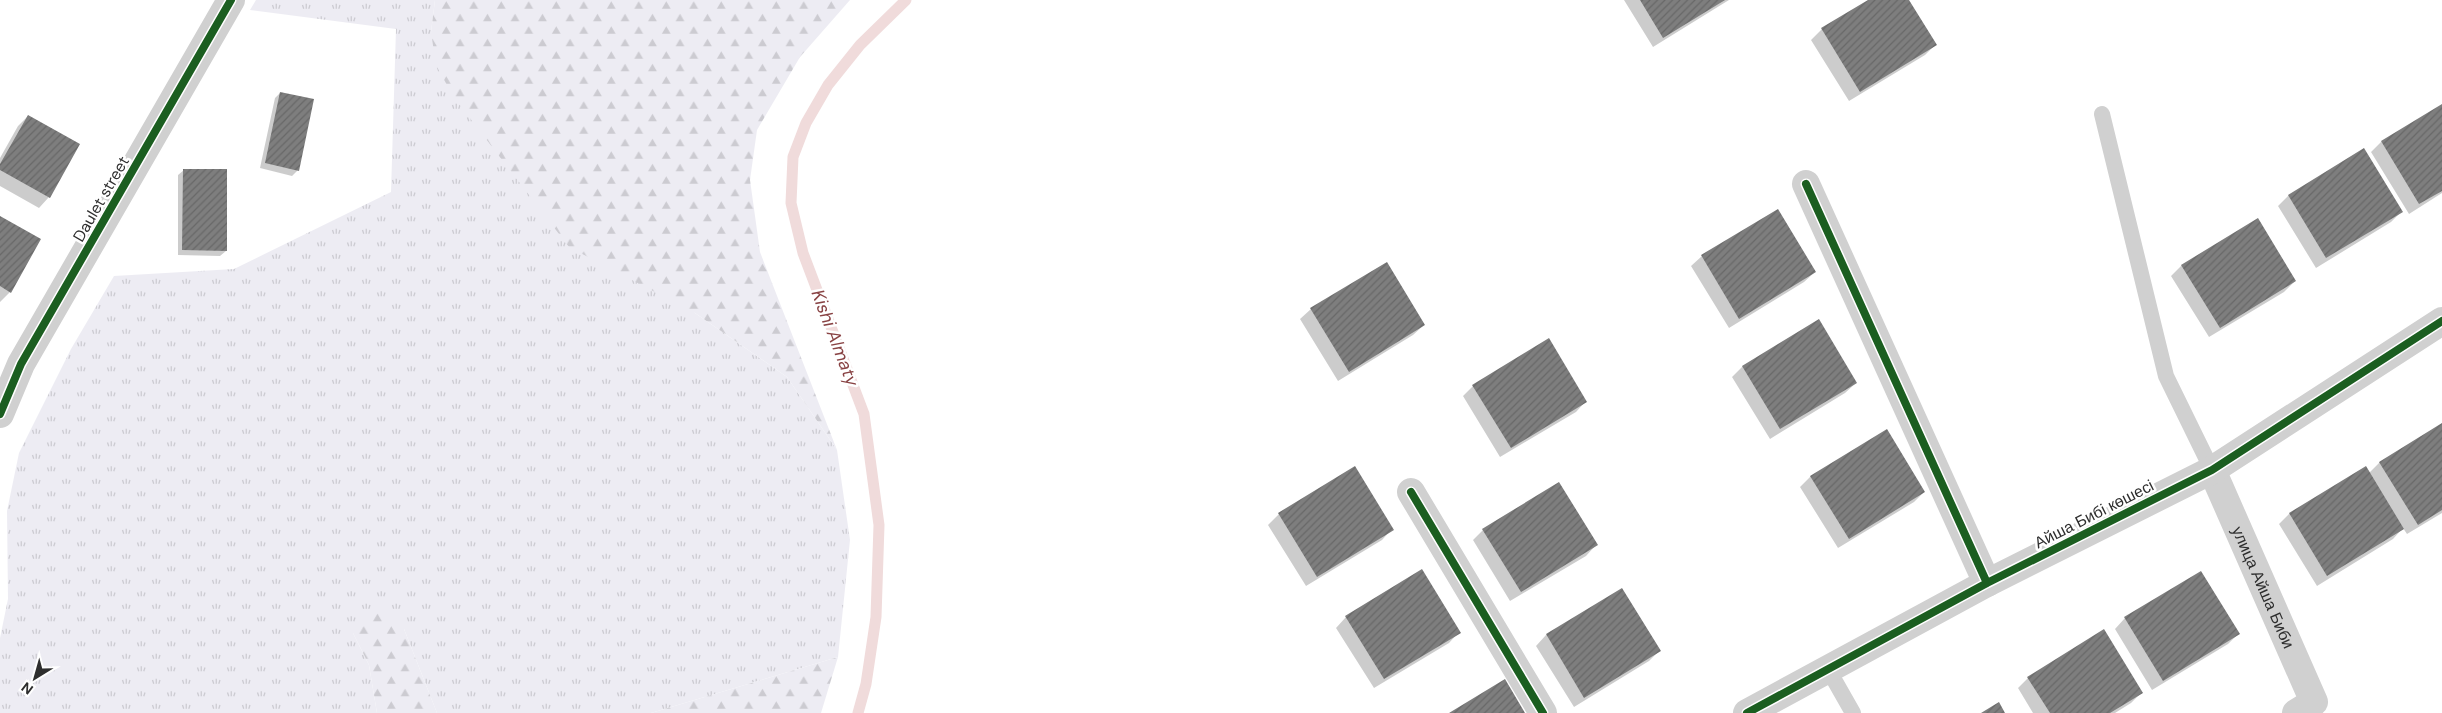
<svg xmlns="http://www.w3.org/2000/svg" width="2442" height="713" viewBox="0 0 2442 713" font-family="'DM Sans',sans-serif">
<defs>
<pattern id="grass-tufts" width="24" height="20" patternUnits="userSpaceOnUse" patternTransform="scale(1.25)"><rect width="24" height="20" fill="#edecf3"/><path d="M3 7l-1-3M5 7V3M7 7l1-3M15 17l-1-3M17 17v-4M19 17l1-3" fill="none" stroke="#cccbd1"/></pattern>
<pattern id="forest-firs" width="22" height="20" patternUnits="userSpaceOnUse" patternTransform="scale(1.25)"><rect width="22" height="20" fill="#edecf3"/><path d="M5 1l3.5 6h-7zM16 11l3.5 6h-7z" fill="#cccbd1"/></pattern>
<pattern id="building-hatch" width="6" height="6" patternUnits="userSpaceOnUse" patternTransform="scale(1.25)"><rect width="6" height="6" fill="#7e7e7e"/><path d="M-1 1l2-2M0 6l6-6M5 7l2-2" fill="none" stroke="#686868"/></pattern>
</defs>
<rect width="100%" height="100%" fill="#fff"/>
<path fill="url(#grass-tufts)" d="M 256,0 L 435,0 L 431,32 L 695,313 L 787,377 L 837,450 L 850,540 L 838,657 L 651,713 L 437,713 L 404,629 L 353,633 L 369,665 L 377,713 L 0,713 L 0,638 L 8,599 L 7,511 L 19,453 L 71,349 L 114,276 L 234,269 L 391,192 L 396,29 L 250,10 Z"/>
<path fill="url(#forest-firs)" d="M 435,0 L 850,0 L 800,57 L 757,130 L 750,180 L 760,252 L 837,450 L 787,377 L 695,313 L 569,247 L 453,96 L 436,65 L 431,32 Z
M 381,608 L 404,629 L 437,713 L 377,713 L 369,665 L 353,633 L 369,613 Z
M 838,657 L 821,713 L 651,713 Z"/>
<path fill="#0003" d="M 1624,0 L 1729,0 L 1653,47 Z
M 1870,0 L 1908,0 L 1935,45 L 1925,55 L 1849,101 L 1811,40 L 1822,29 Z
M 280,93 L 298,170 L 292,176 L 260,168 L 275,98 Z
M 2442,105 L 2442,193 L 2409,214 L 2371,152 L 2381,142 Z
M 28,116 L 49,197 L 39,208 L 0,186 L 0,158 L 18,126 Z
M 2364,150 L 2401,212 L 2391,222 L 2316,268 L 2278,206 L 2288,196 Z
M 184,170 L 226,251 L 220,256 L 178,255 L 178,175 Z
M 1777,210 L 1815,272 L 1804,282 L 1729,328 L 1691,266 L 1702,256 Z
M 0,218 L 10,292 L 0,302 Z
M 2257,220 L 2295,281 L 2284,292 L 2209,337 L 2171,276 L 2181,266 Z
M 1386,263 L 1424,325 L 1413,335 L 1338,381 L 1300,319 L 1311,309 Z
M 1818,321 L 1856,383 L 1845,393 L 1770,439 L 1732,377 L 1742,367 Z
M 1473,386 L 1586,401 L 1576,412 L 1500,457 L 1463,396 Z
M 2442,424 L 2442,513 L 2407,534 L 2403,528 L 2393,539 L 2317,586 L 2279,524 L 2289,514 L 2365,468 L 2369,473 L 2379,463 Z
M 1886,431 L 1924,492 L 1914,502 L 1838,548 L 1800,487 L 1810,477 Z
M 1355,468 L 1392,529 L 1382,540 L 1306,586 L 1268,525 L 1279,514 Z
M 1483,530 L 1596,545 L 1586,556 L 1510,601 L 1473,540 Z
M 1622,589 L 1659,651 L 1649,661 L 1574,707 L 1536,646 L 1546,635 Z
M 1346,617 L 1459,632 L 1449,643 L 1374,688 L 1336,628 Z
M 2125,618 L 2238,634 L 2228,644 L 2152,690 L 2115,629 Z
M 2028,678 L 2141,693 L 2131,703 L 2115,713 L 2033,713 L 2018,688 Z"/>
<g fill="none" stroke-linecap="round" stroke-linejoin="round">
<path stroke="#f0dbdb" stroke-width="11" d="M 858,713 L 866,684 L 876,617 L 879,525 L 864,414 L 803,253 L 791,203 L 793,157 L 806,123 L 828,85 L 860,45 L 906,0"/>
</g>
<path fill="url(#building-hatch)" d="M 1640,0 L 1725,0 L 1663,38 Z
M 1868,0 L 1909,0 L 1937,45 L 1860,92 L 1821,28 Z
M 280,92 L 314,99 L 299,171 L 265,163 Z
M 2442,104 L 2442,191 L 2419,204 L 2381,141 Z
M 28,115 L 80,144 L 50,198 L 0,170 L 0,164 Z
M 2364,148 L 2403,212 L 2326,258 L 2288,195 Z
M 183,169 L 227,169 L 227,251 L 182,250 Z
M 1778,209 L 1816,272 L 1739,319 L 1701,255 Z
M 0,216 L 41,239 L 11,293 L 0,286 Z
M 2258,218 L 2296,281 L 2220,328 L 2181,265 Z
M 1387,262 L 1425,325 L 1349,372 L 1310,308 Z
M 1819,319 L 1857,383 L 1780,429 L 1742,366 Z
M 1549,338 L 1587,402 L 1511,448 L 1472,385 Z
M 2442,423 L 2442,510 L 2418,525 L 2379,462 Z
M 1887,429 L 1925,492 L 1849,539 L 1810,476 Z
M 1355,466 L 1394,530 L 1317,577 L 1278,513 Z
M 2366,466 L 2404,529 L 2327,576 L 2289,513 Z
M 1559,482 L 1598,545 L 1521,592 L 1482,529 Z
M 1422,569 L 1461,633 L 1384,679 L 1345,616 Z
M 2201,571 L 2240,634 L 2163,681 L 2124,617 Z
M 1622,588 L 1661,651 L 1584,698 L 1546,634 Z
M 2104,629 L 2143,693 L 2110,713 L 2050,713 L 2027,677 Z
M 1505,679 L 1525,713 L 1449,713 Z
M 1999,702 L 2005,713 L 1981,713 Z"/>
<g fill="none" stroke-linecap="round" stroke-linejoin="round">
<path stroke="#d0d0d0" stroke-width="16" d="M 2102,114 L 2166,376 L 2212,470
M 1828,669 L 1853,713"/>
<g stroke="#d0d0d0" stroke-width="28">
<path d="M 1806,184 L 1987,583"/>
<path d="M 0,414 L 21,364 L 231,0"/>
<path id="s1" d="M 2212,470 L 2314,702 L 2296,713"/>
<path d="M 1411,492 L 1543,713"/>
<path d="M 1747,713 L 1987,583 L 2212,470 L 2442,321"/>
</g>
<g stroke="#fff" stroke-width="11">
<path id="cycleway" d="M 1806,184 L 1987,583
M 0,414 L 21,364 L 231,0
M 1411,492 L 1543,713
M 1747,713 L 1987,583 L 2212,470 L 2442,321"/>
</g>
<use href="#cycleway" stroke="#1b5e20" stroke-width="8"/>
</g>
<g text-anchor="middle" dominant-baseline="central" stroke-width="5" stroke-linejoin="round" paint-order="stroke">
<g font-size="16" fill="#2e2e2e" stroke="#fff">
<text transform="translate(101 199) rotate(-60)">Daulet street</text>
<text transform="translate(2094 514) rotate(-27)">Айша Бибі көшесі</text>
<text stroke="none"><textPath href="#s1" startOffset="128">улица Айша Биби</textPath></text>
</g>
<g font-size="18" font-style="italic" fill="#894344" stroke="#fff">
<text transform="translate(835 338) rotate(69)">Kіshі Almaty</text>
</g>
</g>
<g transform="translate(35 678) rotate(217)" stroke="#ffffff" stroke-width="4" paint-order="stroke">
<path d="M0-4L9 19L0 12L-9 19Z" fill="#2e2e2e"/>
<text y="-8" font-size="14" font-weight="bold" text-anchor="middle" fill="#2e2e2e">N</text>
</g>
</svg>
